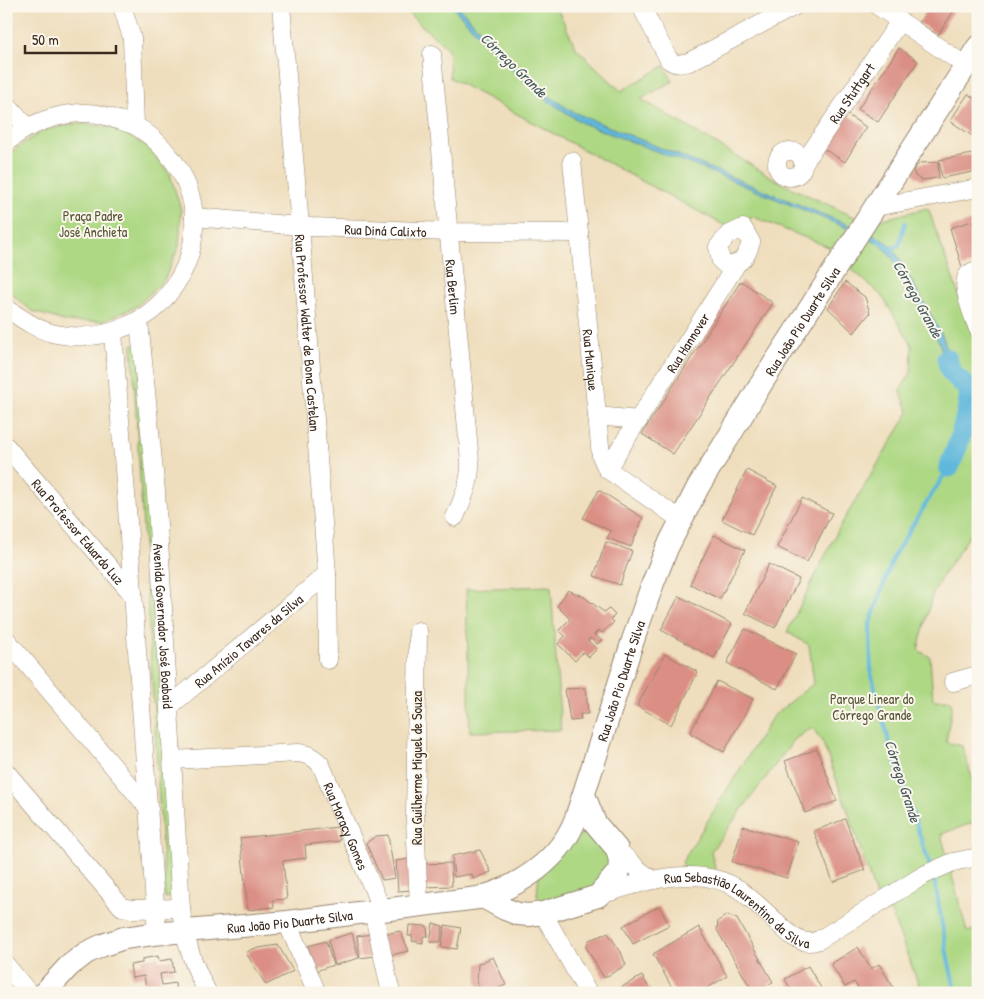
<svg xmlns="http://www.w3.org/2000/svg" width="984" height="999" viewBox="0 0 984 999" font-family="'Patrick Hand',sans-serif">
<rect width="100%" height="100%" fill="#fbf7ec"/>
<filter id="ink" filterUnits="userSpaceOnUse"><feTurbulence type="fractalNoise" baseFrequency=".02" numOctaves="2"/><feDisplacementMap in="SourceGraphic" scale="10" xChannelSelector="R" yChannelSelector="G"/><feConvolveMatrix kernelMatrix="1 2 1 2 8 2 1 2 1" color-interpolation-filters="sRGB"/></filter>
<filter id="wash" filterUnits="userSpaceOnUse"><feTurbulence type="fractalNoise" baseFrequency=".0096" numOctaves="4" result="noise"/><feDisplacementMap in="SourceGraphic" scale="20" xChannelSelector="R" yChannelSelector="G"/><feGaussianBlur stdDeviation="1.12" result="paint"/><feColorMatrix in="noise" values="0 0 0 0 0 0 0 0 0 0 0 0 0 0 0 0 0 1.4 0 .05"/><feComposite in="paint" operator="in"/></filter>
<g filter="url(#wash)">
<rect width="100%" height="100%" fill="#efdebd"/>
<path fill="#aed884" stroke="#748151" d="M 400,6 L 556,6 L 576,48 L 621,91 L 664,66 L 673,81 L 641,99 L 783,184 L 857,218 L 836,250 L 751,216 L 744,236 L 450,78 L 448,49 Z
M 78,123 L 114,128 L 147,146 L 170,174 L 181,210 L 179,246 L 164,280 L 137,306 L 104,321 L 67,322 L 32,311 L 6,289 L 6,159 L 11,152 L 42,131 Z
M 928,208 L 978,349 L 978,523 L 941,578 L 932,596 L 918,650 L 930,657 L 933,700 L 951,700 L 952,706 L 946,742 L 962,746 L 978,797 L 978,821 L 941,834 L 967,932 L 977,929 L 978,933 L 978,993 L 922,993 L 890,910 L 882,915 L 850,817 L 823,743 L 812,727 L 794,740 L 711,851 L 716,872 L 686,869 L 682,862 L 773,716 L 814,683 L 809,645 L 787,632 L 839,528 L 909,412 L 900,391 L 911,373 L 912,345 L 882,296 L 848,266 L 875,221 Z
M 138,343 L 174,897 L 165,898 L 132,345 Z
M 551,586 L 561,730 L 470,732 L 466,589 Z
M 584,833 L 600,834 L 615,868 L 596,892 L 545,909 L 537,895 L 539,872 L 571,838 Z"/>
<path fill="#5fb7dc" stroke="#4d707d" d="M 452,6 L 458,6 L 501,53 L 540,90 L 573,112 L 878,237 L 888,243 L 896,253 L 943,337 L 952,370 L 968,392 L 969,411 L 952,469 L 949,467 L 967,407 L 965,394 L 948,373 L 939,342 L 893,259 L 882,246 L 864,235 L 708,171 L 582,123 L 541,96 L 527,83 L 501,59 Z"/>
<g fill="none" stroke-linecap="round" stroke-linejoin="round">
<path stroke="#5fb7dc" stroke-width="4" d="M 890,250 L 899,245 L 905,223
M 930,866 L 891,749 L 871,673 L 870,624 L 894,555 L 949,467
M 934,877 L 948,959 L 956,993"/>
<path stroke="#5fb7dc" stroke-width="21" d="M 947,359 L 951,372 L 970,390 C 968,415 959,444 949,467"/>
</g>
<g id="blocks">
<path fill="#da8e84" d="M 929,6 L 957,6 L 938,35 L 919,23 Z
M 899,48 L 918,61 L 878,122 L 858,109 Z
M 968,94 L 978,101 L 978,136 L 974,137 L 950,121 Z
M 843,112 L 866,127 L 845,162 L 821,147 Z
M 978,153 L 978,171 L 942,178 L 939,160 Z
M 938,162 L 939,178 L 921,180 L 915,176 L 913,170 L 920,163 Z
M 972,221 L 978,239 L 978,262 L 962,267 L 950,228 Z
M 741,281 L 773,303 L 673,454 L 642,434 Z
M 845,282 L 865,297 L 870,313 L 854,333 L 828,308 Z
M 747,470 L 777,486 L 752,535 L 722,520 Z
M 599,490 L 643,518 L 631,547 L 607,538 L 611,531 L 583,518 Z
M 802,498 L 832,513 L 807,562 L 777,547 Z
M 714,535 L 745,550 L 720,599 L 690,584 Z
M 606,542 L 632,551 L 620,585 L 594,576 Z
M 769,564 L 799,579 L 775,628 L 745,613 Z
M 568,590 L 584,597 L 604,612 L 609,609 L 615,615 L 611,619 L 614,622 L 602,633 L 599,630 L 594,635 L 602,640 L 597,644 L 590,638 L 588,641 L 597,649 L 589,657 L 583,652 L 575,661 L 558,644 L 565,636 L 559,630 L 570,619 L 557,606 Z
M 679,596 L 732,624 L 714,658 L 661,630 Z
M 745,629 L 796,654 L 777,689 L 727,663 Z
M 665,654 L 698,672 L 671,725 L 637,706 Z
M 717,681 L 753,699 L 724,752 L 690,733 Z
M 586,688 L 588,714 L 580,714 L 581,720 L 570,721 L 565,689 Z
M 817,749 L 837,801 L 805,813 L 785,761 Z
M 845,819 L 865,870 L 833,882 L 814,831 Z
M 743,826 L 798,842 L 787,878 L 732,862 Z
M 338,827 L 340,841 L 305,845 L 306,858 L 283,861 L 287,899 L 273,900 L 274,907 L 248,910 L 240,838 Z
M 388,835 L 395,878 L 382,880 L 366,843 L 376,836 Z
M 480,850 L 491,872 L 473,879 L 472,874 L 454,877 L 452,856 Z
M 410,859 L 413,890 L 398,891 L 396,861 Z
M 451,863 L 452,886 L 424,887 L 424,864 Z
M 659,906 L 669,925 L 633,944 L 623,926 Z
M 727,915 L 737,919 L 773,982 L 753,992 L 717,930 L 718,921 Z
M 433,923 L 443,926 L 440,942 L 430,942 Z
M 409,925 L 427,926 L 428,936 L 423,936 L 423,943 L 412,941 L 413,936 L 408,936 Z
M 445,925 L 461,928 L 457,949 L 441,947 Z
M 699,927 L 727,976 L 699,993 L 675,993 L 653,954 Z
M 400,931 L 409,951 L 386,956 L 381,935 Z
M 352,933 L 359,958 L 335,965 L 328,940 Z
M 608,933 L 621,952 L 626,965 L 604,978 L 586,947 L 589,940 Z
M 373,934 L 375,956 L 360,958 L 357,936 Z
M 326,941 L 333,965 L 316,971 L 308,946 Z
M 278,945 L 293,971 L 266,985 L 246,953 L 252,949 Z
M 858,947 L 871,969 L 879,964 L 897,993 L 857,993 L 860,991 L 854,982 L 845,987 L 831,964 Z
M 158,956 L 159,961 L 172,959 L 174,972 L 160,974 L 162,985 L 175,983 L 176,993 L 133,993 L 133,990 L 146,988 L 144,976 L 132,978 L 130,965 L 142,963 L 142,959 Z
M 493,957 L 506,985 L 487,993 L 480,993 L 477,981 L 478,964 Z
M 808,966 L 824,993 L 793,993 L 785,979 Z
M 642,976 L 652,993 L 614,993 L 614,991 Z"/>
</g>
</g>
<g filter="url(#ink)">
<use href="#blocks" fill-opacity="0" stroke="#95846e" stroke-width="1"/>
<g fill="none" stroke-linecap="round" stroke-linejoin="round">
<g stroke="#95846e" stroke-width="19">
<g id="minor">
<path d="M 122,6 L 132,38 L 135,126"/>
<path id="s1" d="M 281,6 L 300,226 L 327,574 L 328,660"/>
<path d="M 641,6 L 669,60 C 676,65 680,64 689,62 L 795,6"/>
<path d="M 878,6 L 966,66"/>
<path id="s2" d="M 432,54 L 470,461 C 471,482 463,498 455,517"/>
<path d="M 6,103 L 27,127"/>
<path d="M 6,143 C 31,120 76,106 109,117 C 117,120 126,122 134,125 C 147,132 159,143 168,154 C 237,236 159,355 56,334 C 37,330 22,319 6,308"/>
<circle cx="790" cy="164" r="13"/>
<path id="s3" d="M 572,161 L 601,456 L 607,469 L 681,520"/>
<path id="s4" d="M 803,164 L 900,21"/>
<path d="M 875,207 L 978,188"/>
<path id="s5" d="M 194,217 L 312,227 L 449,232 L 579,233"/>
<path d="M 743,228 L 751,242 C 747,256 742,264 727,266 L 721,261 L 718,247 L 728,235 Z"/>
<path d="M 978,270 C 973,271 967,273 966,279 C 962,289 974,318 978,329"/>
<path id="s6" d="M 139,321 L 156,492 L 181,908 C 184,939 193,966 208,993"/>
<path d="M 113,333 L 126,494 L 157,933"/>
<path d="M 597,416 L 639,420"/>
<path id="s7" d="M 6,446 L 133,595"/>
<path id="s8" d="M 607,469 L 736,265"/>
<path d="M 418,631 L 415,819 L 419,906"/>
<path d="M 6,639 L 149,809"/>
<path d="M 953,682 L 978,675"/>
<path id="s9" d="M 170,706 L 327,574"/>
<path id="s10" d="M 173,760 L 298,753 C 308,754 314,757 321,765 L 382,910"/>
<path d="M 6,772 L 122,907 L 131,909 L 181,908"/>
<path d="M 617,849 L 639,870 L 653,880"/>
<path id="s11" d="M 598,896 C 640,882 699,862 740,890 C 758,904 775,921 792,936 C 802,942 808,944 819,940 L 924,875 L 953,862 L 978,857"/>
<path d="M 373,911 L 391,993"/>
<path d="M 543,913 L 588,993"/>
<path d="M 287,922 L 317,993"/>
<path d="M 6,965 L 29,993"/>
</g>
</g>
<g stroke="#95846e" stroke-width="24">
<g id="major">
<path d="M 483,897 L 505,909 L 518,914 L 529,915 L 543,913 L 598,896 L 619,871 L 620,861 L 617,849 L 595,823 L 584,795"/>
<path id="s12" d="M 44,993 L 69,966 L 86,953 L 103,945 L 124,938 L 153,934 L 287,922 L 478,898 C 520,887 561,859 576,818 L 633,640 L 653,583 L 667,548 L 698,487 L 763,381 L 978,47"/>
</g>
</g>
<use href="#minor" stroke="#fff" stroke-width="18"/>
<use href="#major" stroke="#fff" stroke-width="22"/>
</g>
</g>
<g text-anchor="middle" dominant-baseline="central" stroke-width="4" stroke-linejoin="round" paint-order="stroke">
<g font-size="14" fill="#3b2a1e" stroke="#fbf7ec">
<text stroke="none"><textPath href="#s4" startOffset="86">Rua Stuttgart</textPath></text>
<text stroke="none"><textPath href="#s5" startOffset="192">Rua Diná Calixto</textPath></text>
<text stroke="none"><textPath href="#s2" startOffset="234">Rua Berlim</textPath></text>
<text stroke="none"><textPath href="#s12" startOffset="1136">Rua João Pio Duarte Silva</textPath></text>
<text stroke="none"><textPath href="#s1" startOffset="328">Rua Professor Walter de Bona Castelan</textPath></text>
<text stroke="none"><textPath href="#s8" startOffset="150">Rua Hannover</textPath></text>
<text stroke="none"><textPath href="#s3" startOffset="200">Rua Munique</textPath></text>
<text stroke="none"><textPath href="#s7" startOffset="112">Rua Professor Eduardo Luz</textPath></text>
<text stroke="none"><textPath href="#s6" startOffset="306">Avenida Governador José Boabaid</textPath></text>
<text stroke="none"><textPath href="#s9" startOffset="102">Rua Anízio Tavares da Silva</textPath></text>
<text stroke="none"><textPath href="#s12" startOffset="731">Rua João Pio Duarte Silva</textPath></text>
<text transform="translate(416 768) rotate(-90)">Rua Guilherme Miguel de Souza</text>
<text stroke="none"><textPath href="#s10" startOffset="218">Rua Moracy Gomes</textPath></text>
<text stroke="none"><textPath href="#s11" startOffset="152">Rua Sebastião Laurentino da Silva</textPath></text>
<text stroke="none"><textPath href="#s12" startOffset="266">Rua João Pio Duarte Silva</textPath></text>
</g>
<g font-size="14" fill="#585638" stroke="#fbf7ec">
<text x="93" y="215">Praça Padre<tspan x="93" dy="16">José Anchieta</tspan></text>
<text x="872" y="698">Parque Linear do<tspan x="872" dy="16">Córrego Grande</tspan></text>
</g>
<g font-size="15" font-style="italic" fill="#485b60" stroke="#fbf7ec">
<text transform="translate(514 65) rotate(44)">Córrego Grande</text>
<text transform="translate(918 299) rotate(61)">Córrego Grande</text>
<text transform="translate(903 781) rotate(72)">Córrego Grande</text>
</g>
</g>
<rect width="984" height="999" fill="none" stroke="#fbf7ec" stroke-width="25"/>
<path d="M25 45v8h91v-8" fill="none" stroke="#3b2a1e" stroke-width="2.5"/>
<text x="32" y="45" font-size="15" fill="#3b2a1e" stroke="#fbf7ec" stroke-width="4" paint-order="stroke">50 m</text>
</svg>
